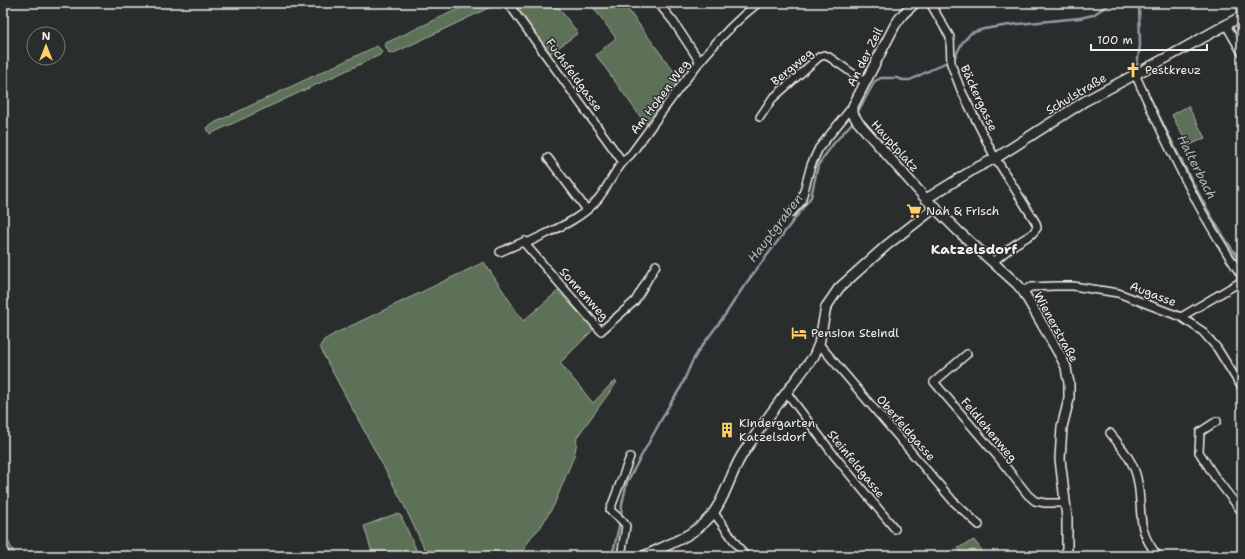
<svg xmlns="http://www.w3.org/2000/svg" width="1245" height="559" viewBox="0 0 1245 559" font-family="'Shantell Sans',sans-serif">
<rect width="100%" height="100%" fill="#2a2d2e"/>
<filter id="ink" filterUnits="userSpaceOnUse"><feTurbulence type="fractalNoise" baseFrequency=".025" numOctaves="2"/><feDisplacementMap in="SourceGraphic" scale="8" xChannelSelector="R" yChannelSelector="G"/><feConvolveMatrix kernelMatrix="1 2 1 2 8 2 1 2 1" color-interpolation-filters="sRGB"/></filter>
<g filter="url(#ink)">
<path fill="#5d7059" stroke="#a8b0a0" d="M 471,3 L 499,3 L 394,53 L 389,53 L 385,45 L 386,43 Z
M 515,3 L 555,3 L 578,33 L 550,54 L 517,10 L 515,6 Z
M 590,3 L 623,3 L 681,81 L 647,126 L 596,55 L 616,38 Z
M 377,46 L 382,51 L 380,55 L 210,134 L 207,128 L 216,122 Z
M 1188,106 L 1205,138 L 1188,146 L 1172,115 Z
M 484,262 L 523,321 L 558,291 L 594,329 L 560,363 L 593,403 L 612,383 L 616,381 L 617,382 L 577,437 L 576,447 L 574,456 L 554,505 L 540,528 L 531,537 L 520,556 L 428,556 L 402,501 L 324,356 L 320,346 L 324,340 L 334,334 Z
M 395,514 L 398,514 L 401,516 L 419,556 L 373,556 L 364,526 Z
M 3,532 L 16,556 L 3,556 Z
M 974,540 L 986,556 L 964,556 L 958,548 Z"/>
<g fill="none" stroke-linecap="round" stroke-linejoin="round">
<path stroke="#8f9ea0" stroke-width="2.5" d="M 1137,66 L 1140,45 L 1139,3
M 1149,96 C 1178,152 1204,212 1242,263
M 856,115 L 875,81 L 881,78 L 897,78 L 903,80 L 910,80 L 949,61 L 956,55 L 962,43 L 971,33 L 984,29 L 1009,25 L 1080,18 L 1093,15 L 1111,3
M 621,517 L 622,504 L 627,482 L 670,404 L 681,387 L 692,362 L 699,350 L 725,315 L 744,286 L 811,197 L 818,165 L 834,143 L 852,123 L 854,119
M 611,556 L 614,548 L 620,522"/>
<g stroke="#f4f1e8" stroke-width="10">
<path id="minor" d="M 508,3 L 622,161
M 658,3 L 673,21 L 700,62
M 930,3 L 950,37 L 951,64 L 961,90 L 993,154 L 1036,223 L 1037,228 L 1032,234 L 1014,245 L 993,262
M 1226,25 L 1242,53
M 1135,74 C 1155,119 1176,163 1199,206 C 1212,230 1227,253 1242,277
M 760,117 L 772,99 L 819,57 L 824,55 L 829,57 L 865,82
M 548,158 L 587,210
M 791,213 L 801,202 L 811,165 L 819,148 L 853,106
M 525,244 L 601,331 L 635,301 L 656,265
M 500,252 L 525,241 L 525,244 C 550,231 580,221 598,199 C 610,184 616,166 631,154 C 670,102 707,43 758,3
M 1023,291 L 1031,287 L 1055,286 L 1073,286 L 1118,293 L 1181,317 L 1202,331 L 1217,348 L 1242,388
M 1181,317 L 1242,281
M 819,344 L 953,501 L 979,525
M 967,354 L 934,382 L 998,457 L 1028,495 L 1035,501 L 1045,503 L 1065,503
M 787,393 L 833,454 L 895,529
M 1217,421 L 1200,432 L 1199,452 L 1215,477 L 1242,512
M 1110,433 C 1121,447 1133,460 1137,478 C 1144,509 1134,528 1158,556
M 714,513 L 745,556
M 621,556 L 626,526 C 623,520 615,515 610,510 L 630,457"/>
</g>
<g stroke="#f4f1e8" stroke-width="12">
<path id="tertiary" d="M 915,3 L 903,14 L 895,25 L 853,106 L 853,114 L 858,122 L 926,199 L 958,231 L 1017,284 L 1023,291 L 1061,357 L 1066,367 L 1067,374 L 1069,383 L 1069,399 L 1062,427 L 1060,459 L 1067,518 L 1067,556
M 926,199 L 976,168 L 996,158 L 1085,101 L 1168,57 L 1242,16
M 644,556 C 665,546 688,538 705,522 C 724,505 729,476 742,455 C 764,421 789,389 814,356 L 819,344 L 826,307 L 839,288 L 887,245 L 936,207"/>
</g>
<use href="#minor" stroke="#2a2d2e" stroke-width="7"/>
<use href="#tertiary" stroke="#2a2d2e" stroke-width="9"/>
</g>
</g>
<defs>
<g id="church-bare" transform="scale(1.2)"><path d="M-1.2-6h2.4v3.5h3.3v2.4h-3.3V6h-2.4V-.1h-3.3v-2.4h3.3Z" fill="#ffd166" stroke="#2a2d2e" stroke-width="2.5" paint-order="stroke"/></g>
<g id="supermarket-bare" transform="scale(1.2)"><path d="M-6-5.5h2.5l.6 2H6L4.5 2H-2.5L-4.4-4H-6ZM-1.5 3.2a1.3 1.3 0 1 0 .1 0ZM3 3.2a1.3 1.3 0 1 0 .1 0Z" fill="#ffd166" stroke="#2a2d2e" stroke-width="2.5" paint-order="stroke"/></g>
<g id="hotel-bare" transform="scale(1.2)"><path d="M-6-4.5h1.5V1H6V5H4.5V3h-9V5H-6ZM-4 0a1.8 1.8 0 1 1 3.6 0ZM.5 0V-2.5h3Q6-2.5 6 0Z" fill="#ffd166" stroke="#2a2d2e" stroke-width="2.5" paint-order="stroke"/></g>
<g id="building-bare" transform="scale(1.2)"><path d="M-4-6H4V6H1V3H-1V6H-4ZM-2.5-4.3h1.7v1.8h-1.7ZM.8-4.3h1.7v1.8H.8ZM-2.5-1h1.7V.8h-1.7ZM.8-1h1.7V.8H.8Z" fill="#ffd166" stroke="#2a2d2e" stroke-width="2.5" paint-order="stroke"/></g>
</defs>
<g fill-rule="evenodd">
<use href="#church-bare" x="1133" y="70"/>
<use href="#supermarket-bare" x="914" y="211"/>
<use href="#hotel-bare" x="799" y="333"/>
<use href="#building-bare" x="727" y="430"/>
</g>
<g text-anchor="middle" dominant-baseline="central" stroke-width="3" stroke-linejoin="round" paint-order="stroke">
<g font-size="12" fill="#f4f1e8" stroke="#2a2d2e">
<text transform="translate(865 57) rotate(-63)">An der Zeil</text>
<text transform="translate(792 67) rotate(-40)">Bergweg</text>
<text transform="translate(574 75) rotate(54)">Fuchsfeldgasse</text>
<text transform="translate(1076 94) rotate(-31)">Schulstraße</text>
<text transform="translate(660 97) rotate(-53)">Am Hohen Weg</text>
<text transform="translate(979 98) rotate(65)">Bäckergasse</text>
<text transform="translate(895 146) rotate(48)">Hauptplatz</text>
<text transform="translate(584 294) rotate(48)">Sonnenweg</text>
<text transform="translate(1153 294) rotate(21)">Augasse</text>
<text transform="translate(1056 327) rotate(61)">Wienerstraße</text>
<text transform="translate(906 428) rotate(49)">Oberfeldgasse</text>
<text transform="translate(989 430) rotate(50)">Feldlehenweg</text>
<text transform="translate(856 464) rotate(51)">Steinfeldgasse</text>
</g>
<g font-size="12" fill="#f4f1e8" stroke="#2a2d2e" text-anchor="start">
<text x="1145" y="70">Pestkreuz</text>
<text x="926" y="211">Nah &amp; Frisch</text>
<text x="811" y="333">Pension Steindl</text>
<text x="739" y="423">Kindergarten<tspan x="739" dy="14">Katzelsdorf</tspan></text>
</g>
<g font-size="13" font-style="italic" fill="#b0bab8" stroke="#2a2d2e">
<text transform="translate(1197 167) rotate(63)">Halterbach</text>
<text transform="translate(775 228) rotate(-53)">Hauptgraben</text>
</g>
<g font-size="14" font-weight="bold" fill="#f4f1e8" stroke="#2a2d2e">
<text x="974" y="249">Katzelsdorf</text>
</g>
</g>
<rect width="1245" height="559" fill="none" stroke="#2a2d2e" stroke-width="16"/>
<rect x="8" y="8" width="1229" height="543" fill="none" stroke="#f4f1e8" stroke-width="1.5" filter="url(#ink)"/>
<g transform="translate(46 46)"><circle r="19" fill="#2a2d2e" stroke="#7b7b78"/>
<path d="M0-3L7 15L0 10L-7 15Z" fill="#ffd166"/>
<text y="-6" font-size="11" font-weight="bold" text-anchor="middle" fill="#f4f1e8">N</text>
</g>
<path d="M1091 44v6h116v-6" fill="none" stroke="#f4f1e8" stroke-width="2"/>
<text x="1097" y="44" font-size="12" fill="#f4f1e8" stroke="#2a2d2e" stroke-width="3" paint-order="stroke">100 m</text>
</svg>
